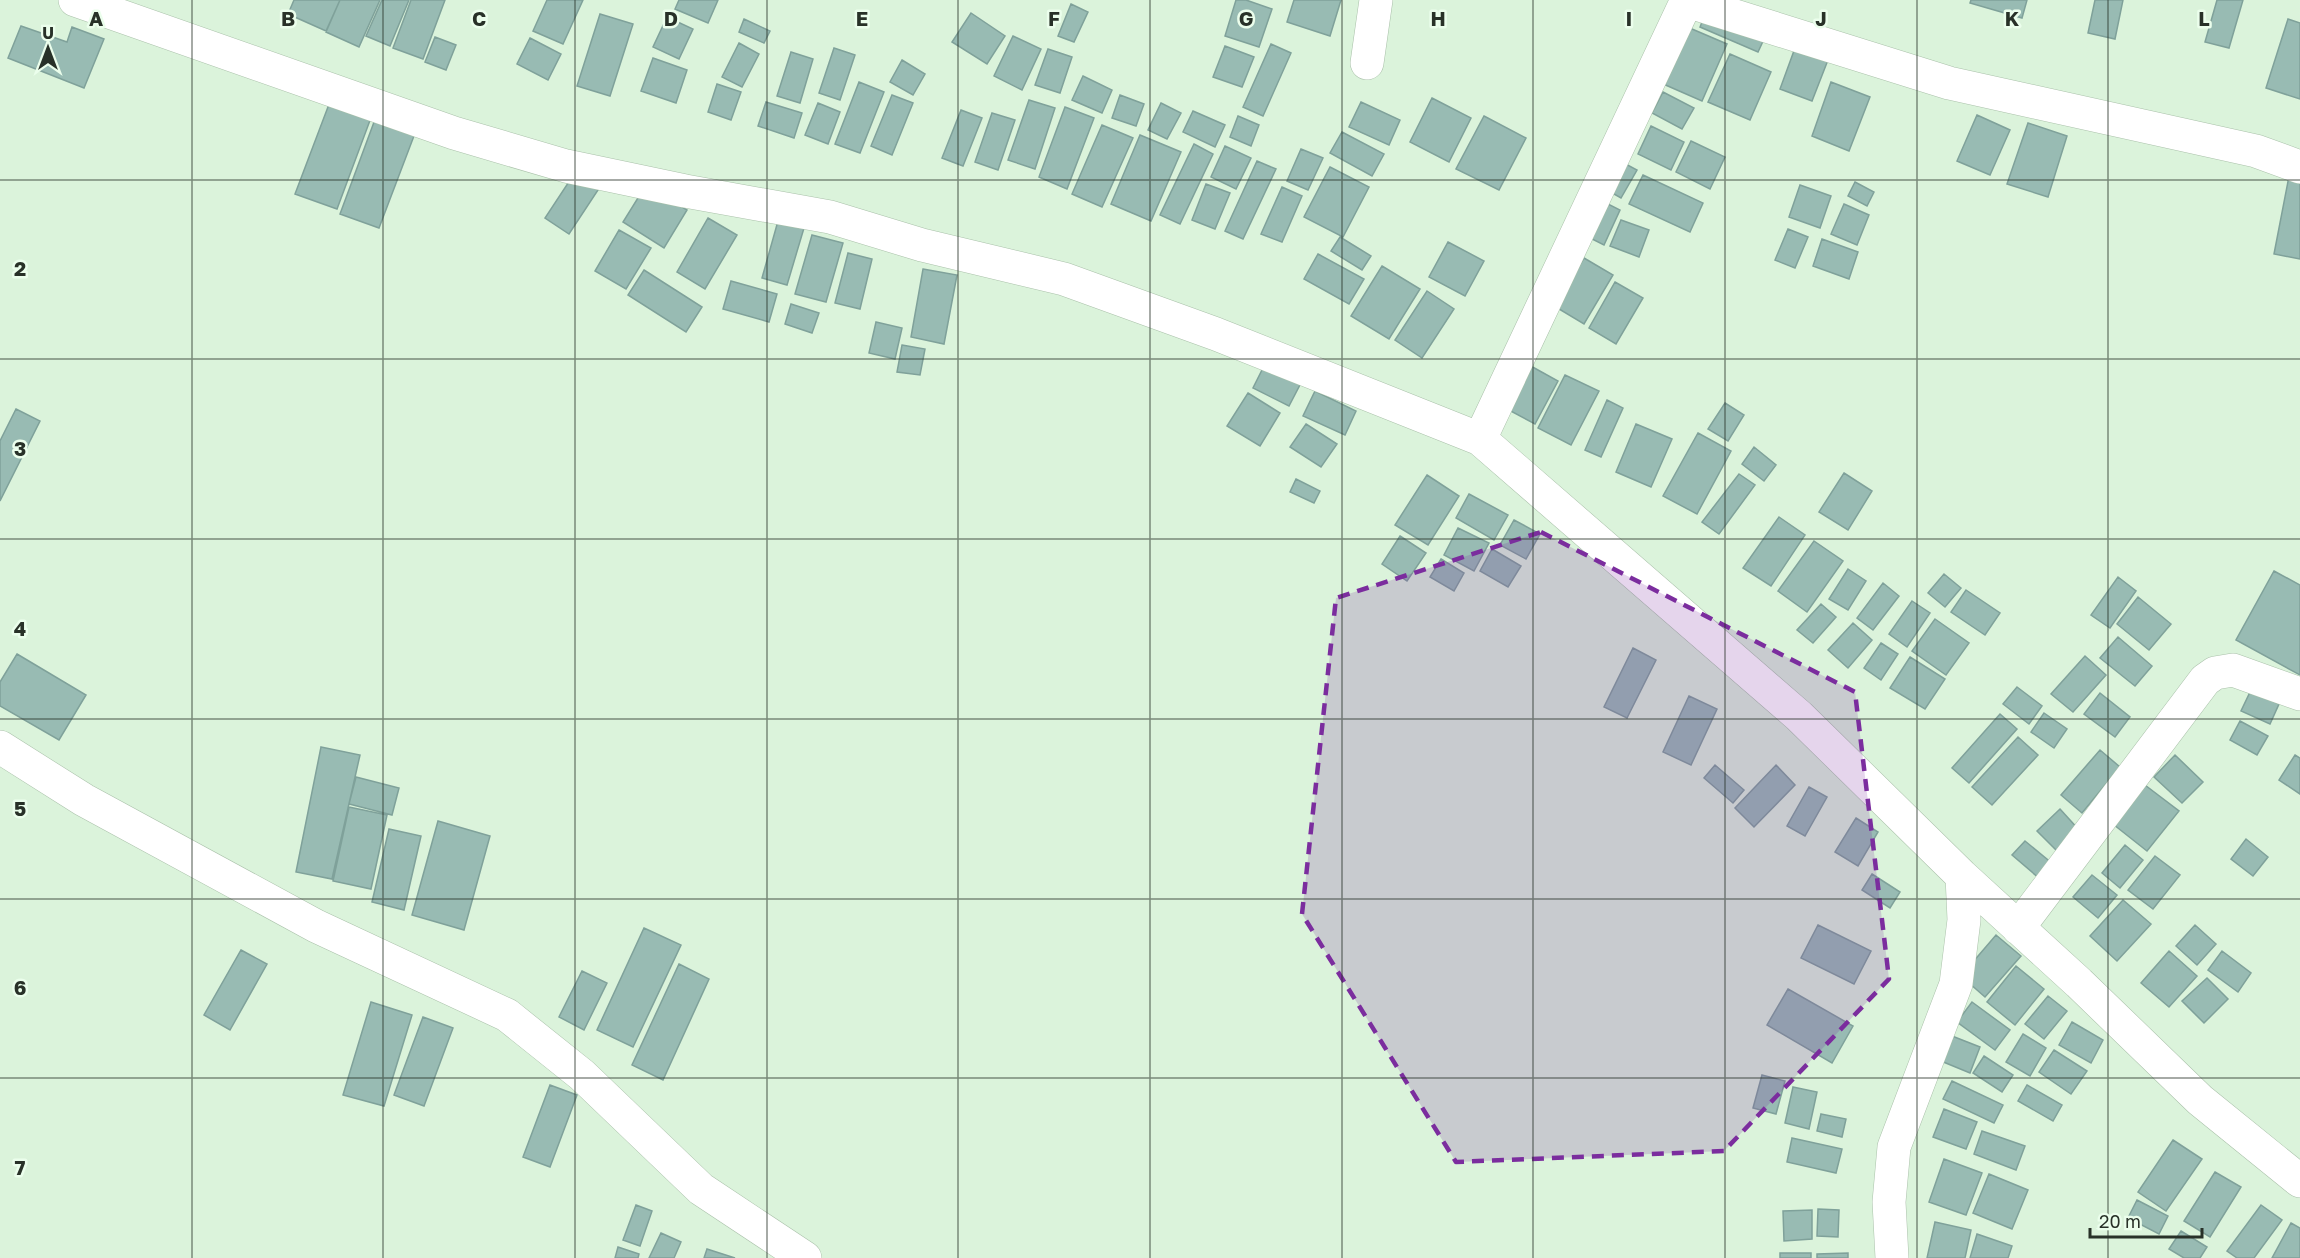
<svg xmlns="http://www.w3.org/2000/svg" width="2300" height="1258" viewBox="0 0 2300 1258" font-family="'Golos Text',sans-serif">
<rect width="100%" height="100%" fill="#dbf3db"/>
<path fill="#98bbb3" stroke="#7fa19a" stroke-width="1.5" d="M 294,0 L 340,0 L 326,31 L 288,14 Z
M 340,0 L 380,0 L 359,47 L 326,32 Z
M 382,0 L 409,0 L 390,46 L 366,36 Z
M 411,0 L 445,0 L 423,59 L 393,48 Z
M 547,0 L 583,0 L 563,44 L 533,31 Z
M 679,0 L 718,0 L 708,23 L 675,9 Z
M 1236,0 L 1246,0 L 1272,9 L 1259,47 L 1225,36 Z
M 1294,0 L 1341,0 L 1330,36 L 1287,22 Z
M 1971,0 L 2027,0 L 2022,18 L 1970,3 Z
M 2095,0 L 2123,0 L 2115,39 L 2088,33 Z
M 2217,0 L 2243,0 L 2229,48 L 2205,42 Z
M 1071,4 L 1088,12 L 1074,42 L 1058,36 Z
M 1706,12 L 1765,37 L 1758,52 L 1700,27 Z
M 971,13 L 1005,36 L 987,64 L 952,42 Z
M 600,14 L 633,24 L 610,96 L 577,86 Z
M 667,17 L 693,29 L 679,59 L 653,47 Z
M 744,19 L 770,31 L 764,43 L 739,32 Z
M 2288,19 L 2300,23 L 2300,99 L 2266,88 Z
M 21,26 L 67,42 L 72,27 L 104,39 L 84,88 L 8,58 Z
M 1685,26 L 1727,44 L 1702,101 L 1661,83 Z
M 1013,36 L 1041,49 L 1022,90 L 994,76 Z
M 435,37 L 456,45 L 446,70 L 425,62 Z
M 530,38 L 561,54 L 548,80 L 517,64 Z
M 739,43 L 759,54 L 742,87 L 722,77 Z
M 1271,44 L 1291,53 L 1263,116 L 1243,107 Z
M 1225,46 L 1254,57 L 1242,87 L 1213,77 Z
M 834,48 L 855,55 L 840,100 L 819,93 Z
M 1795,48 L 1828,60 L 1812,101 L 1780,89 Z
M 1048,49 L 1072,57 L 1060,93 L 1035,85 Z
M 791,52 L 813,59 L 800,103 L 777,96 Z
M 1730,54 L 1771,72 L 1750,120 L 1708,102 Z
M 653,58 L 687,70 L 676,103 L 641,91 Z
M 902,60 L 925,74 L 913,95 L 890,82 Z
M 1083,76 L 1112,90 L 1102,113 L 1072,100 Z
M 859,82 L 884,92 L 860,153 L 835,144 Z
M 1831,82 L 1870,97 L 1849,151 L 1812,136 Z
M 717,84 L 741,92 L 731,120 L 708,112 Z
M 1663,92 L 1694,108 L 1682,129 L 1652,113 Z
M 892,95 L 913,103 L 892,155 L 871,146 Z
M 1120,95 L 1144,104 L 1136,126 L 1112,118 Z
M 1432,98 L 1471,118 L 1449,162 L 1410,142 Z
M 331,99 L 372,115 L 337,209 L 295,194 Z
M 1029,100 L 1055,108 L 1035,169 L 1008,160 Z
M 766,102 L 802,113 L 794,138 L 758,126 Z
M 1361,102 L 1400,120 L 1389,145 L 1349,127 Z
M 818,103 L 840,112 L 828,144 L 805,135 Z
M 1161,103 L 1181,113 L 1167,139 L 1148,130 Z
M 1065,107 L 1094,118 L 1067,189 L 1039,177 Z
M 961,110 L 982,118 L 963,166 L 942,158 Z
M 1193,111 L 1225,125 L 1215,147 L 1183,132 Z
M 992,113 L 1015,120 L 998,170 L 975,162 Z
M 377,114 L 417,128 L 379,228 L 340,214 Z
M 1977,115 L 2010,130 L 1990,175 L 1957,161 Z
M 1238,116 L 1259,125 L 1251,146 L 1230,137 Z
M 1484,116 L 1526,138 L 1499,190 L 1456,169 Z
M 2028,123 L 2067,136 L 2048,197 L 2007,184 Z
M 1102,125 L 1133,138 L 1102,207 L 1072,194 Z
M 1651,126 L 1684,142 L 1671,170 L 1638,154 Z
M 1342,132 L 1384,154 L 1372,176 L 1330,153 Z
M 1140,135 L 1181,152 L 1151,221 L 1111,204 Z
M 1691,141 L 1725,157 L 1710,189 L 1676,172 Z
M 1194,144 L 1213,154 L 1180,224 L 1160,215 Z
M 1225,146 L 1251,158 L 1236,189 L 1211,177 Z
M 1301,149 L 1323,158 L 1308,190 L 1287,181 Z
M 1257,161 L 1276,169 L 1243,239 L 1225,231 Z
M 1620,161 L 1637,170 L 1621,198 L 1605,189 Z
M 1330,167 L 1369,187 L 1343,237 L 1304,217 Z
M 576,171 L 600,187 L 569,234 L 545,218 Z
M 2290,171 L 2300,173 L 2300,259 L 2274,254 Z
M 1643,175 L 1703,203 L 1690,232 L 1629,204 Z
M 1855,182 L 1874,192 L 1867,206 L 1848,196 Z
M 1206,184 L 1230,193 L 1215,229 L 1192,220 Z
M 646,185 L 687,210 L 664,248 L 623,222 Z
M 1800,185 L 1831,196 L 1820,228 L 1789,217 Z
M 1282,187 L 1302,196 L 1282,242 L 1261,234 Z
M 1600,200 L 1620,210 L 1604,245 L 1584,235 Z
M 1844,204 L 1869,215 L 1857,245 L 1831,234 Z
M 708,218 L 737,235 L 705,289 L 677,272 Z
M 1621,220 L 1649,230 L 1639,257 L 1610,246 Z
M 778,221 L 804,228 L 787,285 L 762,278 Z
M 1788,229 L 1808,237 L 1795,268 L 1775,260 Z
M 619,230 L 651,248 L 626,289 L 595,271 Z
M 812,235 L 843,243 L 826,302 L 795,294 Z
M 1340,237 L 1371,256 L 1362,270 L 1331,251 Z
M 1822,239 L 1858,252 L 1849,279 L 1813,266 Z
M 1448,242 L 1484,261 L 1465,296 L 1429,277 Z
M 848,253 L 872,259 L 860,309 L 835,303 Z
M 1318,254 L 1364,279 L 1349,304 L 1304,279 Z
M 1584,258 L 1613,275 L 1584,324 L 1554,306 Z
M 1382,266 L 1420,289 L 1389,339 L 1351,316 Z
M 923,269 L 957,275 L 944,344 L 911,337 Z
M 644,270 L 702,307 L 686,332 L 628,295 Z
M 731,281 L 777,294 L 769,322 L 723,309 Z
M 1615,282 L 1643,298 L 1616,344 L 1589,328 Z
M 1427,291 L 1454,309 L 1422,358 L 1395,340 Z
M 791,304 L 819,313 L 812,333 L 785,324 Z
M 876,322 L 902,328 L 895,359 L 869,353 Z
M 902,345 L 925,349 L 920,375 L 897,372 Z
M 1267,360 L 1303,379 L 1289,406 L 1253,388 Z
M 1529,365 L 1558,381 L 1535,424 L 1505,408 Z
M 1565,375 L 1599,391 L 1571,445 L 1538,428 Z
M 1315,391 L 1356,411 L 1345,435 L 1303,416 Z
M 1248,393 L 1280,413 L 1260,446 L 1227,426 Z
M 1607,400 L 1623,408 L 1601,457 L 1585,450 Z
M 1725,403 L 1744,415 L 1728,441 L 1708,429 Z
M 16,409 L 40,421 L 0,501 L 0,441 Z
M 1306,424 L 1337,444 L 1321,467 L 1290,447 Z
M 1636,424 L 1672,439 L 1651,487 L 1616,472 Z
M 1698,433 L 1731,451 L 1697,514 L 1663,496 Z
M 1754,447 L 1776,465 L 1764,481 L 1742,464 Z
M 1844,473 L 1872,491 L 1848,530 L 1819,512 Z
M 1739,474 L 1755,485 L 1719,534 L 1702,522 Z
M 1427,475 L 1459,496 L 1428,545 L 1395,525 Z
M 1296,479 L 1320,491 L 1314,503 L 1290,492 Z
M 1469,494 L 1508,515 L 1494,540 L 1456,518 Z
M 1779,517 L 1805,535 L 1771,586 L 1743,568 Z
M 1514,520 L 1540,534 L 1526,559 L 1500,545 Z
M 1458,528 L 1489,543 L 1474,571 L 1444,555 Z
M 1400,536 L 1426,553 L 1407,581 L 1382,564 Z
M 1814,541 L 1843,561 L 1807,612 L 1778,591 Z
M 1492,549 L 1521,566 L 1508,587 L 1480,571 Z
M 1441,559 L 1464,573 L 1454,591 L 1430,577 Z
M 1848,569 L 1866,581 L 1848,610 L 1829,599 Z
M 2274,571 L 2300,585 L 2300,675 L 2236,640 Z
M 1944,574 L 1961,588 L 1945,607 L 1928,593 Z
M 2118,577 L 2136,591 L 2110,628 L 2091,615 Z
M 1883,583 L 1899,596 L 1873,630 L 1857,618 Z
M 1966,590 L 2000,613 L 1985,635 L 1951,612 Z
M 2138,597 L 2171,624 L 2149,650 L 2117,624 Z
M 1912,601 L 1930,613 L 1907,647 L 1889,634 Z
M 1821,604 L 1836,617 L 1813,643 L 1797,630 Z
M 1935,619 L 1969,643 L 1946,675 L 1912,651 Z
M 1853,623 L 1872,640 L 1848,668 L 1828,650 Z
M 2118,637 L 2152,666 L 2135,686 L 2100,658 Z
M 1881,643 L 1898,654 L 1881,680 L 1864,668 Z
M 1633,648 L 1656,660 L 1627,718 L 1604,707 Z
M 17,654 L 86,695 L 59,740 L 0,706 L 0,682 Z
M 2085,656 L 2106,675 L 2073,712 L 2051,694 Z
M 1910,657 L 1945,679 L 1925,709 L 1890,688 Z
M 2017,687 L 2042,706 L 2029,724 L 2003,704 Z
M 2251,690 L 2279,704 L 2270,724 L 2241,711 Z
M 2100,693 L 2130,717 L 2115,737 L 2084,714 Z
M 1689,696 L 1717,709 L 1691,765 L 1663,752 Z
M 2044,713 L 2067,729 L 2054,748 L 2031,732 Z
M 2000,714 L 2017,729 L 1969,783 L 1952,768 Z
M 2240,721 L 2268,736 L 2257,755 L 2230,740 Z
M 2018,737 L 2038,755 L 1992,805 L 1972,787 Z
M 321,747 L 360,755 L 332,879 L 296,872 Z
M 2100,750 L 2120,767 L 2082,813 L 2061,795 Z
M 2175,755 L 2203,782 L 2182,803 L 2154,777 Z
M 2295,755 L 2300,758 L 2300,794 L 2279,780 Z
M 1715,765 L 1744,790 L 1733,803 L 1704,778 Z
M 1776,765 L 1795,785 L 1754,827 L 1735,808 Z
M 356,777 L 399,788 L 392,815 L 349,804 Z
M 2141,782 L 2179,811 L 2147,851 L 2109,821 Z
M 1809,787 L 1827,797 L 1805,836 L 1787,826 Z
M 349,807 L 387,815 L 371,889 L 333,881 Z
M 2060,809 L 2080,831 L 2058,852 L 2037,831 Z
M 1856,818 L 1878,832 L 1858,866 L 1835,852 Z
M 438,821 L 490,836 L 464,930 L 412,915 Z
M 389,829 L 421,836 L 404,910 L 372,902 Z
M 2246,839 L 2268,857 L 2253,876 L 2231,859 Z
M 2025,841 L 2053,864 L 2040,879 L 2012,855 Z
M 2125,845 L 2143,860 L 2120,888 L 2102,873 Z
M 2155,856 L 2180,875 L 2153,909 L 2128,890 Z
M 1872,874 L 1900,892 L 1890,908 L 1862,890 Z
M 2092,875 L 2117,895 L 2098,918 L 2073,897 Z
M 2123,900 L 2151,924 L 2117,961 L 2090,936 Z
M 1818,925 L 1871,951 L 1854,984 L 1801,958 Z
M 2195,925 L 2216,944 L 2197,965 L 2176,946 Z
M 644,928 L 681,945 L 633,1047 L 597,1030 Z
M 1996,935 L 2021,956 L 1985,997 L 1961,976 Z
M 241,950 L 267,964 L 230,1030 L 204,1015 Z
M 2169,951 L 2197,976 L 2169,1007 L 2141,983 Z
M 2222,951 L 2251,973 L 2238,992 L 2208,970 Z
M 679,964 L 709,979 L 663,1080 L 632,1065 Z
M 2016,966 L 2044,989 L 2015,1025 L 1987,1002 Z
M 582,971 L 607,983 L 584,1030 L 559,1017 Z
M 2207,978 L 2228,999 L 2204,1023 L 2182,1001 Z
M 1788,989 L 1853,1026 L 1832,1063 L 1767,1025 Z
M 2048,996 L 2067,1011 L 2044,1039 L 2025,1024 Z
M 371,1002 L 412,1015 L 384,1106 L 343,1095 Z
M 1972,1002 L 2010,1030 L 1995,1050 L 1957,1022 Z
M 423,1017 L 453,1028 L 424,1106 L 394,1095 Z
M 2072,1022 L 2103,1040 L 2091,1063 L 2059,1045 Z
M 2023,1034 L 2046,1048 L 2030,1076 L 2006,1062 Z
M 1952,1036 L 1980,1047 L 1970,1073 L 1941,1061 Z
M 2054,1050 L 2087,1071 L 2071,1094 L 2039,1072 Z
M 1984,1056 L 2013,1075 L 2002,1092 L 1973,1073 Z
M 1762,1075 L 1785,1081 L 1776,1114 L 1753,1108 Z
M 1952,1081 L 2003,1105 L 1994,1123 L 1943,1099 Z
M 550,1085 L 577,1095 L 550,1167 L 523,1157 Z
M 2027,1085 L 2062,1105 L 2053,1121 L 2018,1101 Z
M 1793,1087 L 1817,1092 L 1809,1129 L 1785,1123 Z
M 1944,1109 L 1977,1122 L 1966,1149 L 1933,1137 Z
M 1821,1114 L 1846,1119 L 1842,1137 L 1817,1131 Z
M 1982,1131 L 2025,1146 L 2016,1170 L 1974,1154 Z
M 1792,1138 L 1842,1149 L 1836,1173 L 1787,1162 Z
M 2173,1140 L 2202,1159 L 2166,1211 L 2138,1192 Z
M 1944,1159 L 1982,1173 L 1966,1215 L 1929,1202 Z
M 2215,1172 L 2241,1187 L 2210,1237 L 2184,1221 Z
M 1989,1174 L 2028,1190 L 2012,1229 L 1973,1213 Z
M 2137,1200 L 2168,1216 L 2159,1234 L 2128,1218 Z
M 636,1205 L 652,1211 L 640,1246 L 623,1240 Z
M 2261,1205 L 2282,1220 L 2254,1258 L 2237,1258 L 2227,1251 Z
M 1818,1209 L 1839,1210 L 1838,1237 L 1817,1236 Z
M 1812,1210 L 1812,1239 L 1784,1241 L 1783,1211 Z
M 1935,1222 L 1971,1230 L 1965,1258 L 1927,1258 Z
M 2291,1223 L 2300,1228 L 2300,1258 L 2272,1258 Z
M 2181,1231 L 2207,1247 L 2200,1258 L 2184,1258 L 2169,1249 Z
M 661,1233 L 681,1242 L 674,1258 L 649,1258 Z
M 1977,1234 L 2012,1246 L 2008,1258 L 1970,1258 Z
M 618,1247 L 639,1254 L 638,1258 L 615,1258 Z
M 707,1249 L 735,1258 L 704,1258 Z
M 1780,1253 L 1811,1253 L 1811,1258 L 1780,1258 Z
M 1848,1253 L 1848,1258 L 1817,1258 L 1817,1254 Z"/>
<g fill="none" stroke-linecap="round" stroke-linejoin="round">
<g stroke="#aac1aa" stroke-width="34">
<path id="street" d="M 75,0 L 454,133 L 566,166 L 685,191 L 830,217 L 922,245 L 1064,279 L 1216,334 L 1480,439 L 1799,716 L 1962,876 L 2079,983 L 2200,1100 L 2300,1181
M 1687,1 L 1949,83 L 2256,151 L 2300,167
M 1367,63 L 1376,0
M 1480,439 L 1687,0
M 0,747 L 84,800 L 316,926 L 507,1015 L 582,1075 L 701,1189 L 805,1258
M 2018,928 L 2205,680 L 2215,673 L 2233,670 L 2300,694
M 1892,1258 L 1889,1202 L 1894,1147 L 1956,984 L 1964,920 L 1962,876"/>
</g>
<use href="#street" stroke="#fff" stroke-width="33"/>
</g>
<path fill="#7b2d9e" fill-opacity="0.2" stroke="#7b2d9e" stroke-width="4.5" stroke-dasharray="12 8" stroke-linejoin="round" d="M 1541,532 L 1855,692 L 1889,979 L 1724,1151 L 1456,1162 L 1302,914 L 1336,598 Z"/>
<path fill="none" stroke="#283128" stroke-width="1.5" stroke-opacity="0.55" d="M 192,0 L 192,1258M 383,0 L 383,1258M 575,0 L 575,1258M 767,0 L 767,1258M 958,0 L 958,1258M 1150,0 L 1150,1258M 1342,0 L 1342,1258M 1533,0 L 1533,1258M 1725,0 L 1725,1258M 1917,0 L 1917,1258M 2108,0 L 2108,1258M 0,180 L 2300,180M 0,359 L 2300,359M 0,539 L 2300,539M 0,719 L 2300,719M 0,899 L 2300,899M 0,1078 L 2300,1078"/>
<g font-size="20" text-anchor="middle" font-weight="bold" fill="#283128" stroke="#ebfeec" stroke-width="5" stroke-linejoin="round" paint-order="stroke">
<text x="96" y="26">A</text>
<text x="288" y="26">B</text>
<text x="479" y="26">C</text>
<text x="671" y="26">D</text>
<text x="862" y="26">E</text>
<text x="1054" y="26">F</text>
<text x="1246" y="26">G</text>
<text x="1438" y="26">H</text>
<text x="1629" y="26">I</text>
<text x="1821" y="26">J</text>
<text x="2012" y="26">K</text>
<text x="2204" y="26">L</text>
<text x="20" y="276">2</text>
<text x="20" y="456">3</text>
<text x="20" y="636">4</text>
<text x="20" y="816">5</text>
<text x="20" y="995">6</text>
<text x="20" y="1175">7</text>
</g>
<g transform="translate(48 48)" stroke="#ebfeec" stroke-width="4.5" paint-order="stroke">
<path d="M0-4.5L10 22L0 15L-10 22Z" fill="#283128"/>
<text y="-9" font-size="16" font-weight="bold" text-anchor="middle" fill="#283128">U</text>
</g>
<path d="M2090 1228v9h112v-9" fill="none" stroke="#283128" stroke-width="3"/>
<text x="2099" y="1228" font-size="18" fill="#283128" stroke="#ebfeec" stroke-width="4.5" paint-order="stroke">20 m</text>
</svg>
